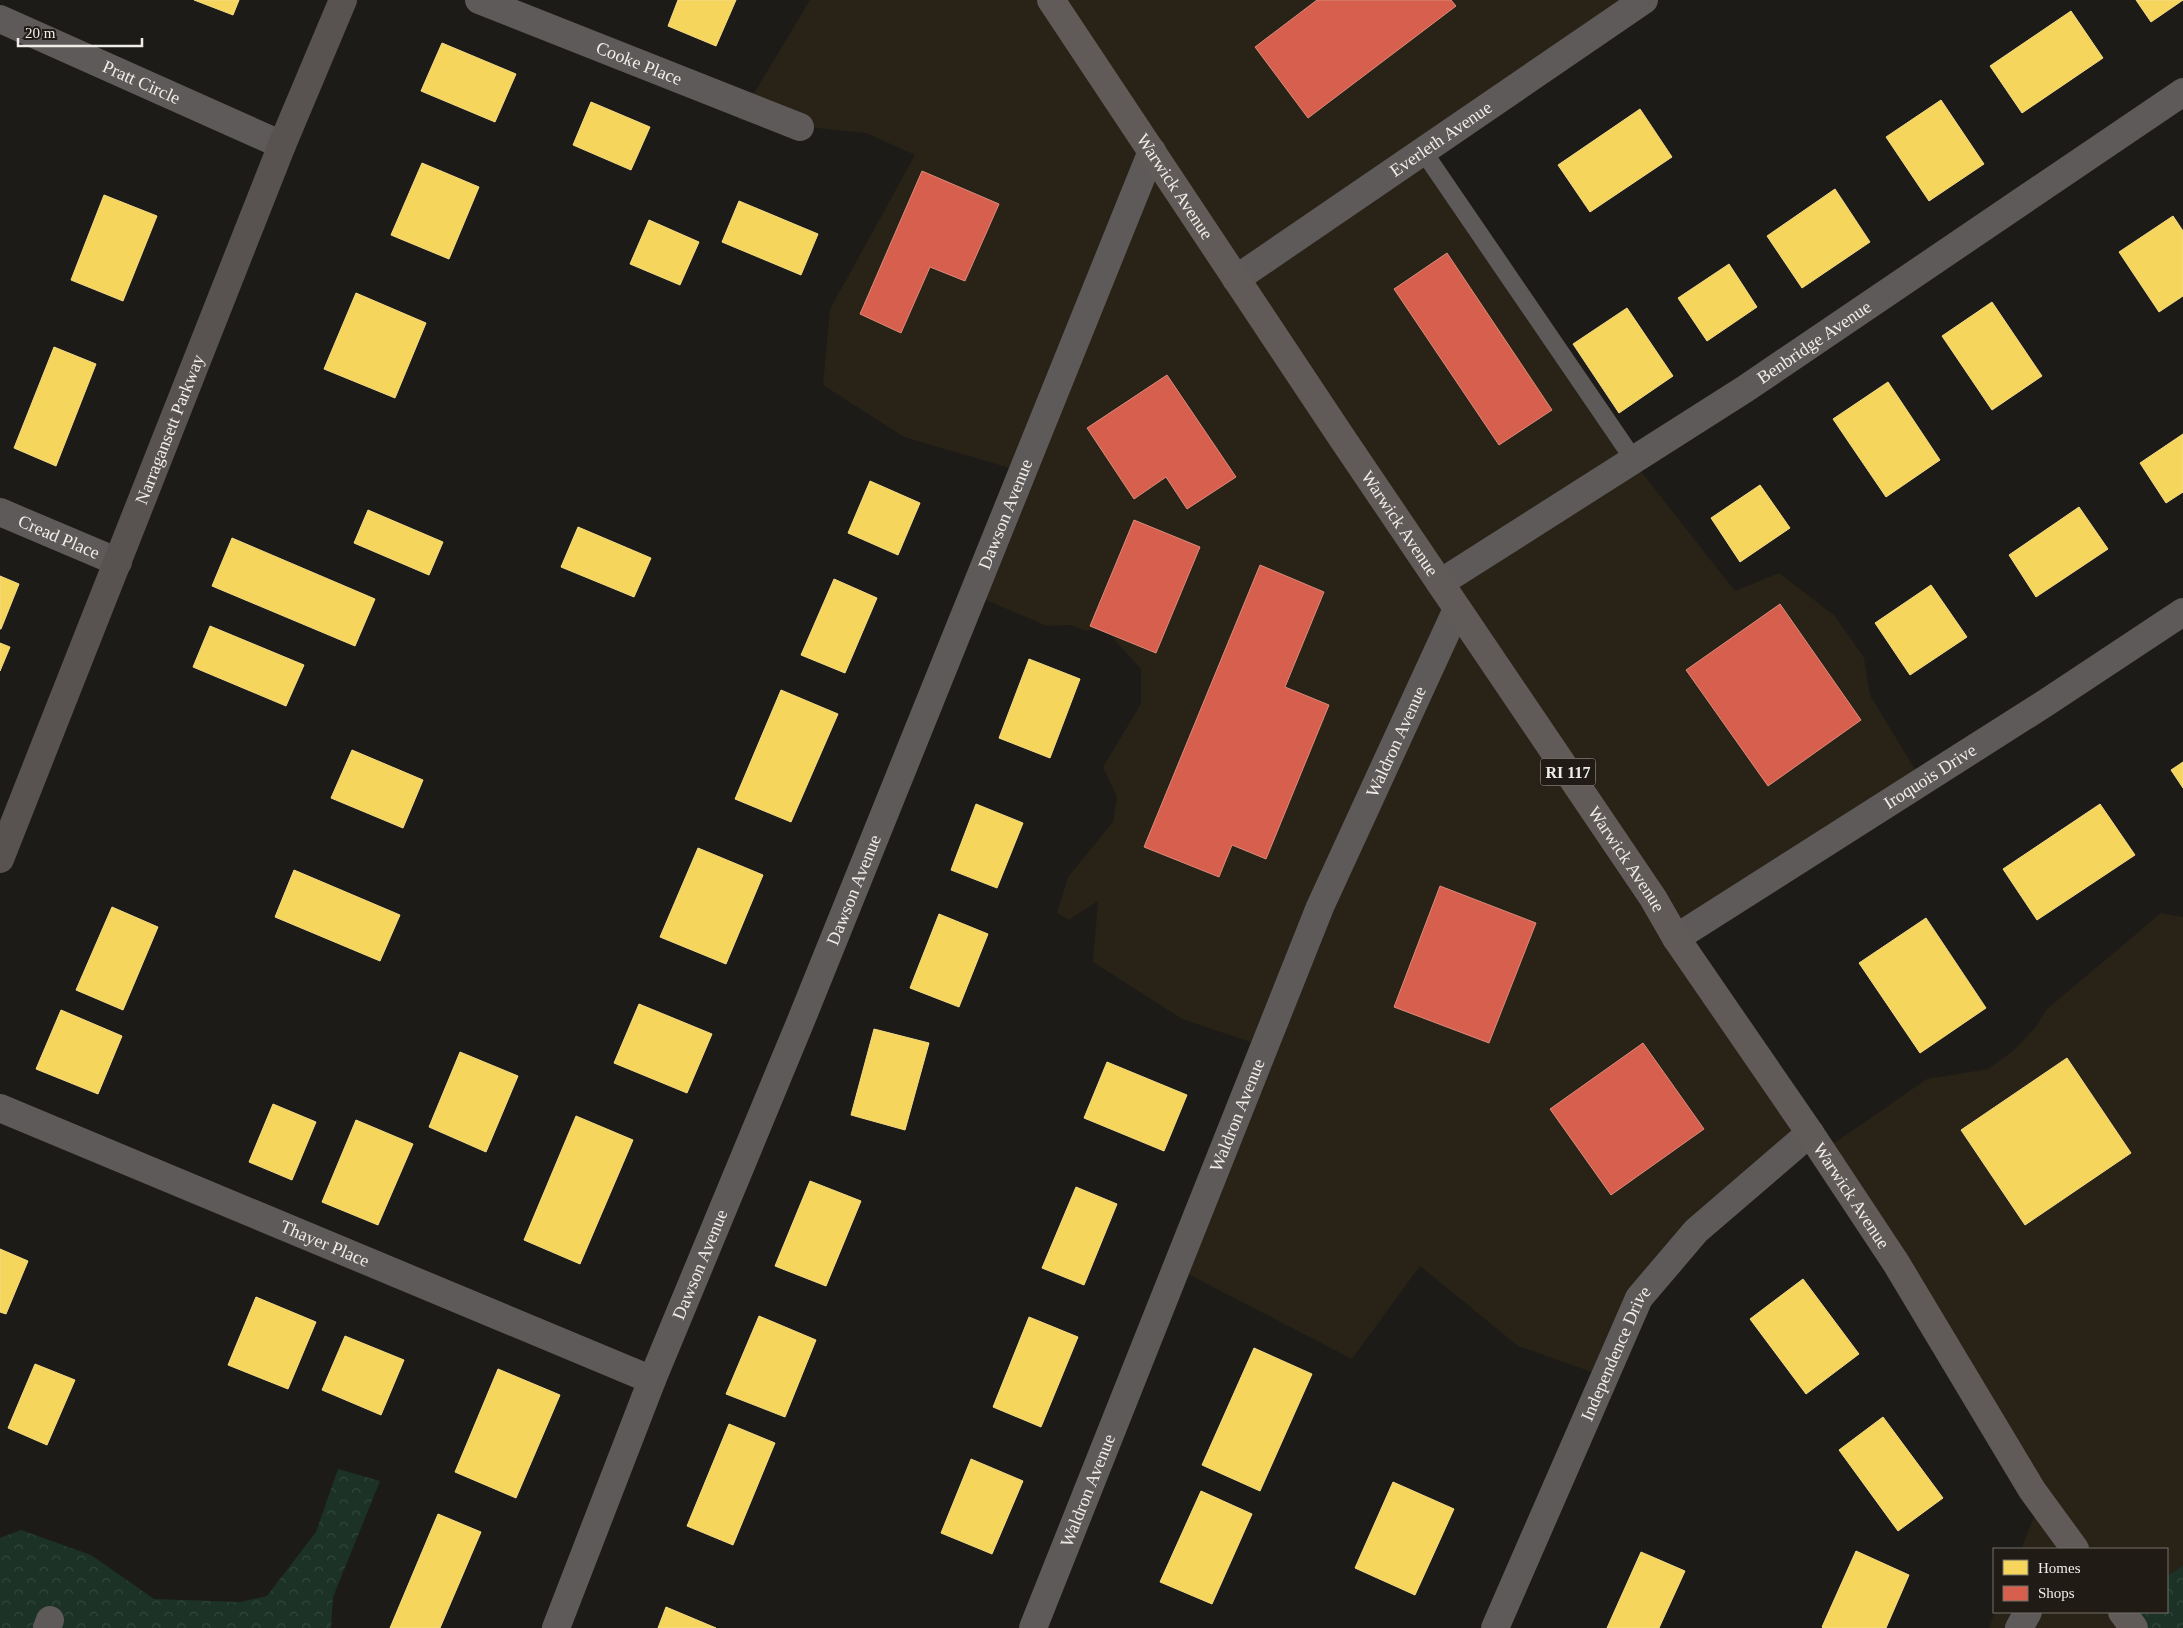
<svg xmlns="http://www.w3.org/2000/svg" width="2183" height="1628" viewBox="0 0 2183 1628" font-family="'Times New Roman',serif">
<defs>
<pattern id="forest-crowns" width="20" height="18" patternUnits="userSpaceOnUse" patternTransform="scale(1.25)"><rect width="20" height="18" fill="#1c3226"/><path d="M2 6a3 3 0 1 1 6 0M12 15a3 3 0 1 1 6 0" fill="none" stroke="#32463b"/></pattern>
</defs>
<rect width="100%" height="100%" fill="#1d1b18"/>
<path fill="#282217" d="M 810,0 L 1639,0 L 1432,153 L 1431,165 L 1472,240 L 1583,376 L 1632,460 L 1735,591 L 1779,573 L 1835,616 L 1864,658 L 1870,695 L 1924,784 L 1688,938 L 1807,1126 L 1701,1232 L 1600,1375 L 1518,1346 L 1420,1266 L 1352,1359 L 1184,1272 L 1262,1046 L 1182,1019 L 1093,962 L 1098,901 L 1069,920 L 1057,913 L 1068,877 L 1113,822 L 1117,797 L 1103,767 L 1141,704 L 1141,669 L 1103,627 L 1086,631 L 1071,625 L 1047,626 L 981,598 L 1020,471 L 904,437 L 823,385 L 830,309 L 915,155 L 866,133 L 738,120 Z
M 2161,913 L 2183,917 L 2183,1566 L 2167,1576 L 2167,1549 L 2021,1549 L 2042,1498 L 1830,1146 L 1927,1079 L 1988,1069 L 2013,1051 L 2035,1028 L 2047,1009 Z
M 1995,1612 L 2125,1612 L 2131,1628 L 1989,1628 Z"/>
<path fill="url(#forest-crowns)" d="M 338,1469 L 380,1481 L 333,1597 L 331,1628 L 0,1628 L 0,1538 L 21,1530 L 91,1555 L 154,1599 L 240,1602 L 267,1596 L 316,1532 Z
M 2183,1566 L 2183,1628 L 2131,1628 L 2125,1612 L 2167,1612 L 2167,1576 Z"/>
<path fill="#f6d55c" stroke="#f4dc86" d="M 194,0 L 239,0 L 233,15 Z
M 678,0 L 736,0 L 716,46 L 668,26 Z
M 2136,0 L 2183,0 L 2151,22 Z
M 2071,11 L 2103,58 L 2022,113 L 1990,66 Z
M 442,43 L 516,74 L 495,122 L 421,91 Z
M 1941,100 L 1984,164 L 1929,201 L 1886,137 Z
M 591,102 L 650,127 L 631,170 L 573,145 Z
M 1640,109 L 1672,157 L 1590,212 L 1558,165 Z
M 422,163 L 479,187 L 449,259 L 391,235 Z
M 1835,189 L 1870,242 L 1802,288 L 1767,236 Z
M 104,195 L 157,216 L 123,301 L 71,280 Z
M 739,201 L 818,234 L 801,275 L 722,242 Z
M 2173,216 L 2183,231 L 2183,296 L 2159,312 L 2119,252 Z
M 649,220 L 699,242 L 680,285 L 630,264 Z
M 1729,264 L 1757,307 L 1707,341 L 1678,298 Z
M 356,293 L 426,323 L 395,398 L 324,369 Z
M 1992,302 L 2042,376 L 1992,410 L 1942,336 Z
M 1627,308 L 1673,376 L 1619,413 L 1573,344 Z
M 54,347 L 96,364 L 56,466 L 14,448 Z
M 1888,382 L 1940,460 L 1886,497 L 1833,419 Z
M 2183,434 L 2183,492 L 2166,503 L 2140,463 Z
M 870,481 L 920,503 L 898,555 L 848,533 Z
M 1760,485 L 1790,528 L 1740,562 L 1711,518 Z
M 2079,507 L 2108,549 L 2036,597 L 2009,555 Z
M 368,510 L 443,542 L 429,575 L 354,543 Z
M 578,527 L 651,558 L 634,597 L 561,567 Z
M 232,538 L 375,599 L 355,646 L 212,586 Z
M 0,576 L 19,584 L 1,629 L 0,629 Z
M 834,579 L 877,598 L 845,673 L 801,655 Z
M 1931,585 L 1967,637 L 1910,675 L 1875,623 Z
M 210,626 L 304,665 L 286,706 L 193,667 Z
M 0,643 L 10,647 L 0,671 Z
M 1029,659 L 1080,679 L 1050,758 L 999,738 Z
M 781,690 L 838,714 L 791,822 L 735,799 Z
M 352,750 L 423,780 L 403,828 L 331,798 Z
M 2183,762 L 2183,788 L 2171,770 Z
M 976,804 L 1023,823 L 997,888 L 951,870 Z
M 2100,804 L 2135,855 L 2037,920 L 2003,869 Z
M 698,848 L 763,875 L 726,964 L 660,937 Z
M 294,870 L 400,915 L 380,961 L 275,917 Z
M 112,907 L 158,927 L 123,1010 L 76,990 Z
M 939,914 L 988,934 L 959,1007 L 910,988 Z
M 1926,918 L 1986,1008 L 1920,1053 L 1859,963 Z
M 639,1004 L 712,1034 L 687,1093 L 614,1063 Z
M 61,1010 L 122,1036 L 98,1094 L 36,1069 Z
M 874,1029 L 929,1043 L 905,1130 L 851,1115 Z
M 460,1052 L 518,1076 L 486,1152 L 429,1127 Z
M 2067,1058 L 2131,1153 L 2025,1225 L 1961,1130 Z
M 1107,1062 L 1187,1095 L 1164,1151 L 1084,1118 Z
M 273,1104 L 316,1122 L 292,1180 L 249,1162 Z
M 576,1116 L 633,1140 L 580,1264 L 524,1240 Z
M 356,1120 L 413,1144 L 378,1225 L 322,1202 Z
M 810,1181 L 861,1201 L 826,1286 L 775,1266 Z
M 1076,1187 L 1117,1204 L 1084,1285 L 1042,1268 Z
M 0,1249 L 28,1261 L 6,1314 L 0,1312 Z
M 1803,1279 L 1859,1354 L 1806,1394 L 1750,1319 Z
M 256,1297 L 316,1322 L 288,1389 L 228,1365 Z
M 759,1316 L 816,1340 L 785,1417 L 726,1394 Z
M 1029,1317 L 1078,1337 L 1041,1427 L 993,1407 Z
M 345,1336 L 404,1360 L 381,1415 L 322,1390 Z
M 1254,1348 L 1312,1374 L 1260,1491 L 1202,1465 Z
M 35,1364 L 75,1380 L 47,1445 L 8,1428 Z
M 498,1369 L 560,1395 L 516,1498 L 455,1472 Z
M 1883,1417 L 1943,1498 L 1898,1531 L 1839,1450 Z
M 729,1424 L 775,1443 L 733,1545 L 687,1526 Z
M 971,1459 L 1023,1481 L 992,1554 L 941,1533 Z
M 1393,1482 L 1454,1509 L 1415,1595 L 1355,1568 Z
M 1201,1491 L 1252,1514 L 1212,1604 L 1160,1582 Z
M 438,1514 L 481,1532 L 440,1628 L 390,1628 Z
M 1856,1551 L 1909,1575 L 1886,1628 L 1823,1628 L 1822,1627 Z
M 1641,1552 L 1685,1571 L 1659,1628 L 1607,1628 Z
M 666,1607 L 716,1628 L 658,1628 Z"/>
<path fill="#d6604d" stroke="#de8a7c" d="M 1317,0 L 1451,0 L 1456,6 L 1308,118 L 1255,47 Z
M 922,171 L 999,204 L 965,281 L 930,267 L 901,333 L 860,314 Z
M 1447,253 L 1552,410 L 1499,445 L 1394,289 Z
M 1167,375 L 1236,477 L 1187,509 L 1166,477 L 1134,499 L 1087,428 Z
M 1134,520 L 1200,547 L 1156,653 L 1090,626 Z
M 1260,565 L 1324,592 L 1285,687 L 1329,705 L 1266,859 L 1232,845 L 1219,877 L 1144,847 Z
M 1780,604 L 1861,720 L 1768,786 L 1686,670 Z
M 1440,886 L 1536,923 L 1489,1043 L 1394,1007 Z
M 1643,1043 L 1704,1129 L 1611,1195 L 1550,1109 Z"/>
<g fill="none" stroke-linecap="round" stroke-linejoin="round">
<path stroke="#5e5a59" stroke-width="18" d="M 1423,151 L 1634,460"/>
<g stroke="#5e5a59" stroke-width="28">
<path id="s1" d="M 479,0 L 800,127"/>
<path id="s2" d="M 0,19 L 282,145"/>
<path id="s3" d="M 1236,279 L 1644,0"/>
<path id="s4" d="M 0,512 L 118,562"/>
<path id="s5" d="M 1440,583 L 1745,389 L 2183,92"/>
<path id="s6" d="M 1676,938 L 2047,702 L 2183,612"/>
<path id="s7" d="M 0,1108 L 652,1380"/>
<path d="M 47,1628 L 50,1620"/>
<path id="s8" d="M 556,1628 L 652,1380 L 800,1023 L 1152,151"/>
<path id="s9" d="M 1033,1628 L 1320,907 L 1457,609"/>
<path id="s10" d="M 1495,1628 L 1639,1298 L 1696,1231 L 1810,1133"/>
<path d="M 2019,1628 L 2028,1612"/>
</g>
<path stroke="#585250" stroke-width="28" id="s11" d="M 0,859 L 282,145 L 343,0"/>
<g stroke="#605b58" stroke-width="28">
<path id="s12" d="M 1051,0 L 1340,435 L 1653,898 L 1676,938 L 1810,1133 L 1896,1263 L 2032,1490 L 2075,1549"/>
<path d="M 2122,1612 L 2134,1628"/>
</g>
</g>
<g text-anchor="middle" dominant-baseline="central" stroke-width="5" stroke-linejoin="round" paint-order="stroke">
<rect fill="#201c15" stroke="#b2aea9" stroke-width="1" x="1540.5" y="758.5" width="55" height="27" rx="4"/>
<g font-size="16" font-weight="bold" fill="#f0ede9">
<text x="1568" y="772">RI 117</text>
</g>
<g font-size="18" fill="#f0ede9" stroke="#201c15">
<text stroke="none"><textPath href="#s1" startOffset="172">Cooke Place</textPath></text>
<text stroke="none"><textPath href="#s2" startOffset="155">Pratt Circle</textPath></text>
<text stroke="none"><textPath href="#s3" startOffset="248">Everleth Avenue</textPath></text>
<text stroke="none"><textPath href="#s12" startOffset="224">Warwick Avenue</textPath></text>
<text stroke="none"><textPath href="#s5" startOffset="445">Benbridge Avenue</textPath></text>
<text stroke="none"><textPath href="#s11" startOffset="462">Narragansett Parkway</textPath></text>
<text stroke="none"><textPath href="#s8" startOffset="1201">Dawson Avenue</textPath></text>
<text stroke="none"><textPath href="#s12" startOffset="629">Warwick Avenue</textPath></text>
<text stroke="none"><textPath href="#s4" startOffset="64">Cread Place</textPath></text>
<text stroke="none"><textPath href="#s9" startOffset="958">Waldron Avenue</textPath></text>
<text stroke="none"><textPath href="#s6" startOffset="301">Iroquois Drive</textPath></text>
<text stroke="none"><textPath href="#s12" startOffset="1034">Warwick Avenue</textPath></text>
<text stroke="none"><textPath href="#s8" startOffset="796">Dawson Avenue</textPath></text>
<text stroke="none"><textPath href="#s9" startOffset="552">Waldron Avenue</textPath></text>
<text stroke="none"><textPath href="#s12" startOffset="1439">Warwick Avenue</textPath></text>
<text stroke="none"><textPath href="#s7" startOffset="352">Thayer Place</textPath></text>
<text stroke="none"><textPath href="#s8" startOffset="391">Dawson Avenue</textPath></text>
<text stroke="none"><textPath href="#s10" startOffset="300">Independence Drive</textPath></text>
<text stroke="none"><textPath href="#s9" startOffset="148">Waldron Avenue</textPath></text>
</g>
</g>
<rect x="1993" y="1548" width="175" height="65" fill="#201c15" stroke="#73706a"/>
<rect x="2003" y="1560" width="25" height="15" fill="#f6d55c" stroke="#73706a"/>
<text x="2038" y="1573" font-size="15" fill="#f0ede9">Homes</text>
<rect x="2003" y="1586" width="25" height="15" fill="#d6604d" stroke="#73706a"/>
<text x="2038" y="1598" font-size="15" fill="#f0ede9">Shops</text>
<path d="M18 38v8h124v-8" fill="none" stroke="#f0ede9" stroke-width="2.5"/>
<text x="25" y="38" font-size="15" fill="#f0ede9" stroke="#201c15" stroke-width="4" paint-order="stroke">20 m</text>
</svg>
